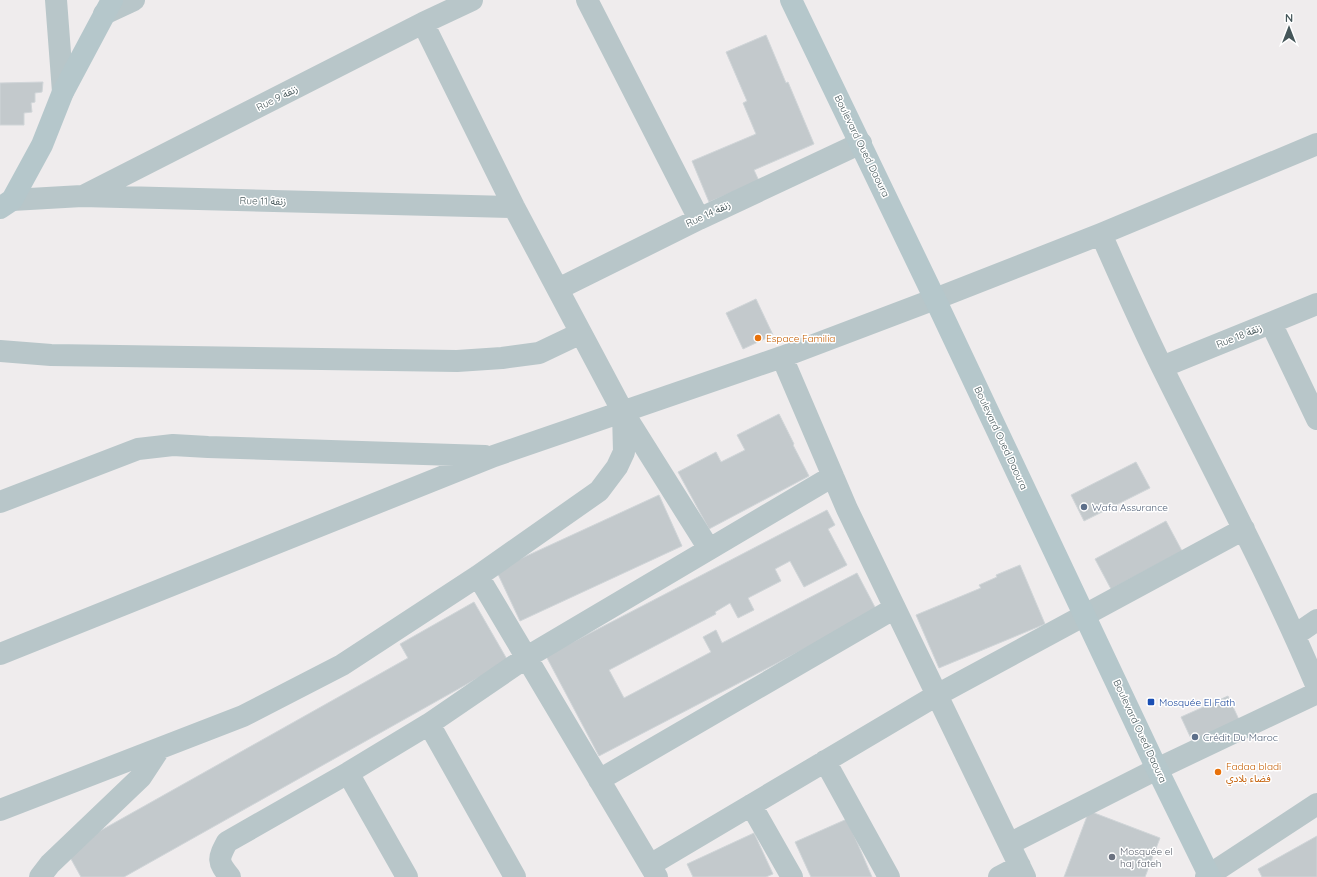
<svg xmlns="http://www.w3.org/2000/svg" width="1317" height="877" viewBox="0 0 1317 877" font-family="Quicksand,'Noto Sans Arabic',sans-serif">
<rect width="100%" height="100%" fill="#efeced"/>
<path fill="#c3c9cc" stroke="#d0d5d8" d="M 766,35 L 786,83 L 788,82 L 814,144 L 754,170 L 759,181 L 709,202 L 692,161 L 756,134 L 743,103 L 747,101 L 726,52 Z
M 43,82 L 42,92 L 35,93 L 35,102 L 31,103 L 32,112 L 24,113 L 24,125 L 0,125 L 0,83 Z
M 756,299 L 773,335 L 743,349 L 726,313 Z
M 779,414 L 794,444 L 793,445 L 809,476 L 709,529 L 678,472 L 716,452 L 721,462 L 745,450 L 737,435 Z
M 1136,462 L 1150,488 L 1084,521 L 1071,495 Z
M 659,495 L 682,546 L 520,621 L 496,570 Z
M 827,510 L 835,525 L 828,529 L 847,565 L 804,587 L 790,561 L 775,569 L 781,581 L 748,598 L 754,610 L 738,618 L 730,603 L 715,612 L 716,614 L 609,670 L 624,698 L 711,652 L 703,637 L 716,630 L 722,643 L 857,573 L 877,611 L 599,756 L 546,656 Z
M 1166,521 L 1182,551 L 1111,589 L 1095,559 Z
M 1020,565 L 1045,624 L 939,668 L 916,615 L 981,588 L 979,585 L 997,577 L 996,575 Z
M 474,602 L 508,661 L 124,877 L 81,877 L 66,850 L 408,658 L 400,644 Z
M 1228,696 L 1241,724 L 1194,745 L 1181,717 Z
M 1089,811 L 1160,838 L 1145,877 L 1064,877 Z
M 847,819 L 872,877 L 811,877 L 795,842 Z
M 754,833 L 773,874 L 766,877 L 693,877 L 687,864 Z
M 1317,836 L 1317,877 L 1262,877 L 1258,869 Z"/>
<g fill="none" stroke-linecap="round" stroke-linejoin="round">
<path stroke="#b8c6c9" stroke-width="22" d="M 56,0 L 63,92
M 587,0 L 699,219
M 104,14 L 134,0
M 423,23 L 514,207 L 623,412 L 709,549
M 85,195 L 423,23 L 472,0
M 12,200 L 82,196 L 514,207
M 1101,234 C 1121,279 1141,325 1163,369 C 1215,474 1271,578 1317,687
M 558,289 L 699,219 L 861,143
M 1271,323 L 1317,419
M 0,351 L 51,355 L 457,361 L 502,358 L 539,353 L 581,333
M 782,357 L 847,509 L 1025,877
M 1162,367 L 1317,304
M 0,502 L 138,449 L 173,445 L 208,447 L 485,456
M 478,576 L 657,877
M 1295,635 L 1317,620
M 0,654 L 494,456 L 782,357 L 935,299 L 1101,234 L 1317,144
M 429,724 L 515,877
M 825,761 L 889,877
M 348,773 L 407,877
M 599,780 L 895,608
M 751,805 L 792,877
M 0,810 L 243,716 L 342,665 L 478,576 L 599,491 L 617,467 L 624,452 L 623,412
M 1009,844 L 1157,769 L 1317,693
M 650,865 L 937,695 L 1244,529
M 40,877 L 50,864 L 141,777 L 160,748
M 230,877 C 217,861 218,859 227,842 L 348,773 L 429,724 L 527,657 L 833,476
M 999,877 L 1020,866
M 1206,877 L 1317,804"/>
<path stroke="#b5c7cb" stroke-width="22" d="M 791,0 L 935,299 L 1157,769 L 1210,877
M 0,208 L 12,200 L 42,145 L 63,92 L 112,0"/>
</g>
<g fill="#e8710a" stroke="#fff" stroke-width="1.5">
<circle cx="758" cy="338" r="4"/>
<circle cx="1218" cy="772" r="4"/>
</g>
<g fill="#5c6f8a" stroke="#fff" stroke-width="1.5">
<circle cx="1084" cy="507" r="4"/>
<circle cx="1195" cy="737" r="4"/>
</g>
<rect fill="#1a4fb4" stroke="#fff" stroke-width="1.5" x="1147" y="698" width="8" height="8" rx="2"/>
<circle fill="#6b7280" stroke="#fff" stroke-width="1.5" cx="1112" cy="857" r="4"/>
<g text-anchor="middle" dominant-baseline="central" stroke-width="3" stroke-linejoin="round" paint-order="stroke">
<g font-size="10" fill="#455659" stroke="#fff">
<text transform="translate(277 98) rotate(-27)">Rue 9 زنقة</text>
<text transform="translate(862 146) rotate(64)">Boulevard Oued Daoura</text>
<text transform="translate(263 201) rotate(1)">Rue 11 زنقة</text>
<text transform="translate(708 214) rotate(-25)">Rue 14 زنقة</text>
<text transform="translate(1239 336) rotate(-22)">Rue 18 زنقة</text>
<text transform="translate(1001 438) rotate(65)">Boulevard Oued Daoura</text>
<text transform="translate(1140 731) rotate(65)">Boulevard Oued Daoura</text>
</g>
<g font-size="10" fill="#c56008" stroke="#fff" text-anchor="start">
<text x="766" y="338">Espace Familia</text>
<text x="1226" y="766">Fadaa bladi<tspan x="1226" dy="12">فضاء بلادي</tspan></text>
</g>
<g font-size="10" fill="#4e5e75" stroke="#fff" text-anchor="start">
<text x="1092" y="507">Wafa Assurance</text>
<text x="1203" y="737">Crédit Du Maroc</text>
</g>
<g font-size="10" fill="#164399" stroke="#fff" text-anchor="start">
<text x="1159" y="702">Mosquée El Fath</text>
</g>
<g font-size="10" fill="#5b616d" stroke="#fff" text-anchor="start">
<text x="1120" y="851">Mosquée el<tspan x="1120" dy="12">haj fateh</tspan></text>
</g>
</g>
<g transform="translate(1289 28)" stroke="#ffffff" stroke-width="3" paint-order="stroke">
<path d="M0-3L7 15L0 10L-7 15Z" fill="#455659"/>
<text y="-6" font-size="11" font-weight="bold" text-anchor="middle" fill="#455659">N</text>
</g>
</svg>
